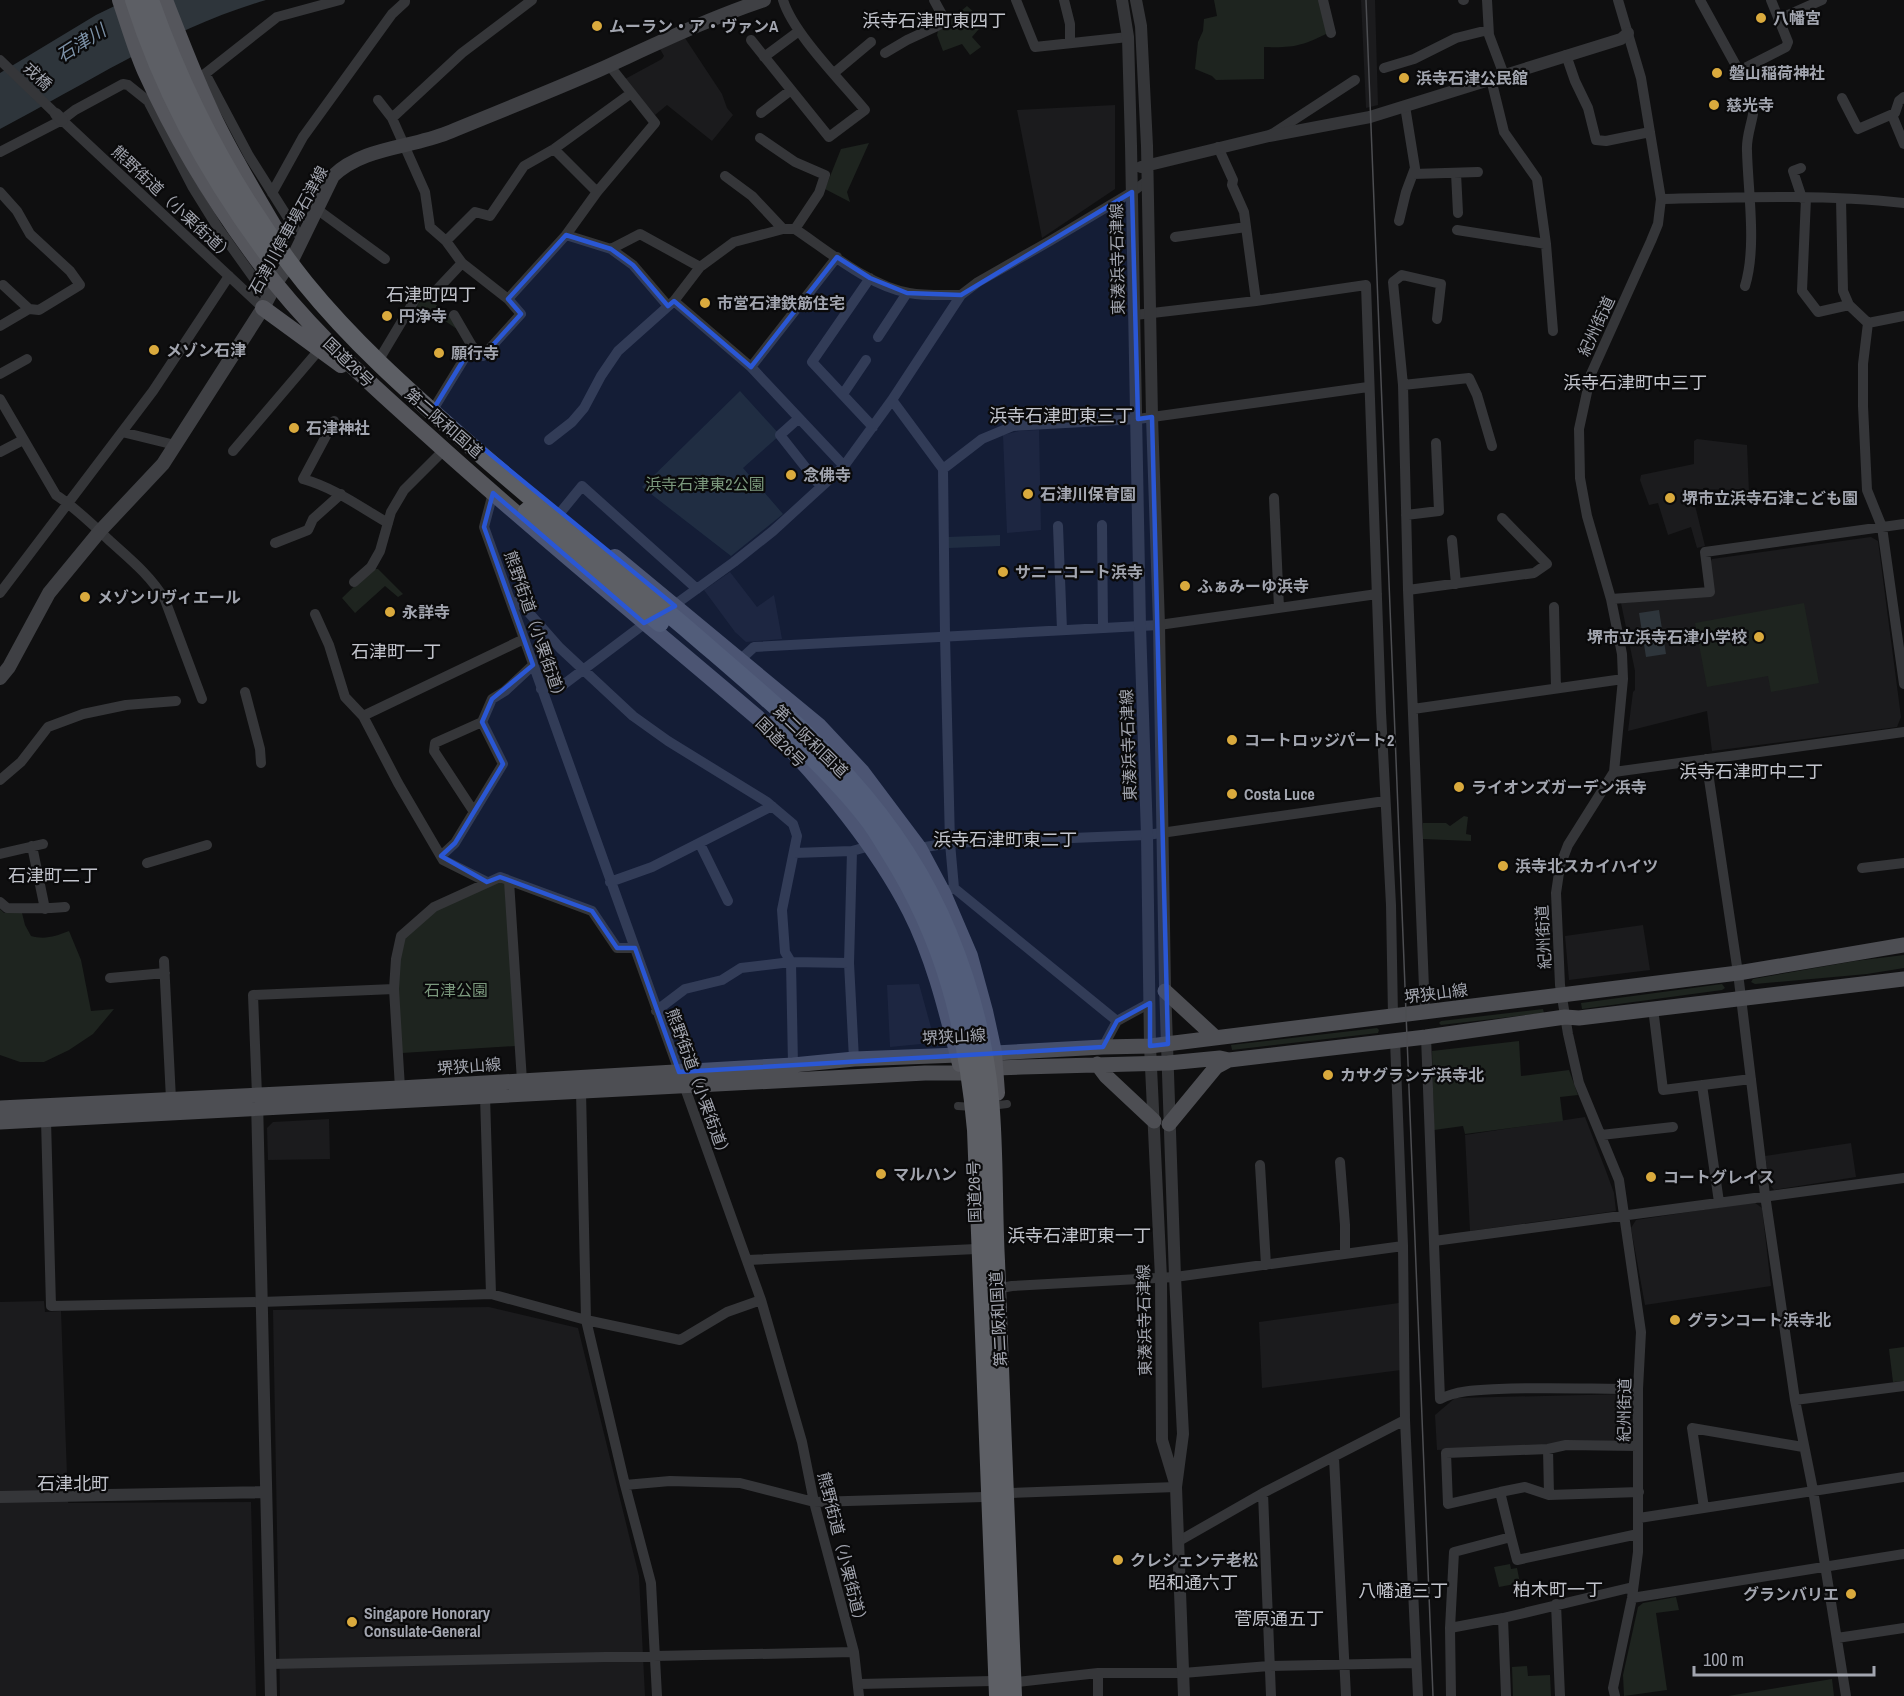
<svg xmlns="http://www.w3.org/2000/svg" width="1904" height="1696" viewBox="0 0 1904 1696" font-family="'Archivo Narrow','Noto Sans JP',sans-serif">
<rect width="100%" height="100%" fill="#0f0f10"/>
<path fill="#1b1b1d" d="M 1361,0 L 1375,0 L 1378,105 L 1366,108 Z
M 685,38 L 722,94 L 727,108 L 733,115 L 712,141 L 667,105 L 655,115 L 625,79 L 662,59 L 664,56 L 660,49 Z
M 1115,105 L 1115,189 L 1042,238 L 1017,110 Z
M 1039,430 L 1041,530 L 1007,533 L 1003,435 L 1019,431 Z
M 1697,439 L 1747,445 L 1749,492 L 1741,492 L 1741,490 L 1691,489 L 1705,546 L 1697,548 L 1691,527 L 1668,535 L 1658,503 L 1649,505 L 1640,480 L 1641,475 L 1694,464 L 1694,441 Z
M 1871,537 L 1878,541 L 1901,717 L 1897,727 L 1712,751 L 1707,711 L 1628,731 L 1633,692 L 1635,690 L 1635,671 L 1621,603 L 1713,595 L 1709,564 L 1712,559 Z
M 730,572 L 757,607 L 774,595 L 782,639 L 746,642 L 735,632 L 704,590 Z
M 1643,925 L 1650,970 L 1569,980 L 1565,936 Z
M 919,984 L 932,1031 L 921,1044 L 890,1047 L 887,985 Z
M 1585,1117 L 1606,1171 L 1614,1193 L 1616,1211 L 1470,1231 L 1465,1135 Z
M 329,1119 L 330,1159 L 268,1160 L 267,1128 L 273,1122 Z
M 1851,1143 L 1856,1177 L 1774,1190 L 1770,1185 L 1765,1156 Z
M 1754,1202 L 1762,1208 L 1771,1286 L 1645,1305 L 1631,1228 L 1636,1220 Z
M 44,1301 L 45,1312 L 61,1311 L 68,1503 L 251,1502 L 256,1696 L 0,1696 L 0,1302 Z
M 1399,1303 L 1401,1370 L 1262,1388 L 1259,1322 Z
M 489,1307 L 578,1328 L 639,1576 L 645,1696 L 280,1696 L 273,1310 Z
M 1627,1394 L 1633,1401 L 1633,1438 L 1627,1443 L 1437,1450 L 1435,1415 L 1455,1398 Z"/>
<path fill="#1e241f" d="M 1214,0 L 1320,0 L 1328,33 C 1302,46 1293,48 1264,47 L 1264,79 L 1216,80 L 1212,76 L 1195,69 L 1198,42 L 1203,31 L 1204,19 L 1217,16 Z
M 967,6 L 985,22 L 972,37 L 981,47 L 970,55 L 962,44 L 943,51 L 937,35 L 938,31 L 951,26 L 950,20 Z
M 869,143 L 847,192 L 850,202 L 825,189 L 841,149 Z
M 424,296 L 447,313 L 460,331 L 442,319 L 439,322 L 416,307 Z
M 740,391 L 780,435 L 743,468 L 783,514 L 731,556 L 642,487 Z
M 1000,535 L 1000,546 L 949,548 L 948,537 Z
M 372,569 L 378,569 L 403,594 L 398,597 L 385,586 L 355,613 L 342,598 Z
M 1804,603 L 1819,683 L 1771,692 L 1768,676 L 1707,687 L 1695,623 Z
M 1464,816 L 1468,817 L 1466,834 L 1471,835 L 1471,841 L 1423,839 L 1423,823 L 1446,823 L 1450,826 Z
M 500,881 L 507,884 L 516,1046 L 402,1053 L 398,988 L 400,959 L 405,938 L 435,911 Z
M 0,909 L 4,913 L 22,913 L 25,925 L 31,936 C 45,940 56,936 69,931 L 81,960 L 91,1011 L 114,1009 L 93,1034 L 69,1050 L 44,1062 L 20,1062 L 0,1055 Z
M 1904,955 L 1904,968 L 1867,974 L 1755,984 L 1751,982 L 1753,979 L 1855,961 Z
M 1722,984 L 1725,988 L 1722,990 L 1582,1009 L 1581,1003 Z
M 1543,1009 L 1544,1013 L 1441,1025 L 1439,1023 L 1441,1021 Z
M 1377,1028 L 1379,1030 L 1378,1033 L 1232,1050 L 1231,1045 Z
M 1519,1041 L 1521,1076 L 1569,1070 L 1578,1095 L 1560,1097 L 1563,1121 L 1465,1134 L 1463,1126 L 1434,1130 L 1432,1051 Z
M 1904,1347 L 1904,1381 L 1893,1382 L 1889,1349 Z
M 1510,1564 L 1511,1569 L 1517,1568 L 1520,1583 L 1499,1587 L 1494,1567 Z
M 1676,1597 L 1679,1610 L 1656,1613 L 1667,1690 L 1624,1696 L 1623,1675 L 1638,1607 L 1643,1603 Z
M 1527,1666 L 1528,1676 L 1550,1675 L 1551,1696 L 1513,1696 L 1512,1667 Z
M 1832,1679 L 1834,1696 L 1728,1696 Z"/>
<path fill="#2e353b" d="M 127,0 L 266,0 C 170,28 88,83 0,129 L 0,73 L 96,15 Z
M 1659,610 L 1666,654 L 1646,657 L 1639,613 Z"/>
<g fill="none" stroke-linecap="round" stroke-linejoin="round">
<path stroke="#353639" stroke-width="10" d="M 1016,0 L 1035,47 L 1128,37
M 1064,0 L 1070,24 L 1070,43
M 1323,0 L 1331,33
M 1463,0 L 1464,0
M 1487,0 L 1489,35 L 1504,75
M 1700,0 L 1739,71 L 1786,47 L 1788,42 L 1771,0
M 1779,19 L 1822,0
M 751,40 L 829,137 L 865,110 C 841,81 793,33 783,0
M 885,53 L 907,40 L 946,22 L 934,0
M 1566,55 L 1575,81 L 1588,108 L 1596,140 L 1606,141 L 1650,132
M 764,57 L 799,31
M 0,60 L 56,114
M 1384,68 L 1414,59 L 1456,38 L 1488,30
M 834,73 L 871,42
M 206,75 L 249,156 L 302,240
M 201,77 L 277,17 L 340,0
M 1491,79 L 1504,132 L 1537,179 L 1546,244 L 1553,331
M 1842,98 L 1858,129 L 1895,113 L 1899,101 L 1904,97
M 378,100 L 392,118 L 462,53 L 532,0
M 148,101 L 192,186 L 218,228 L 268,298
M 761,113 L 791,90
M 1892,115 L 1904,144
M 392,118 L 425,192 L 430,227 L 446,241 L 475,212 L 490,216 L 524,166 L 554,149 L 630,94
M 62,120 L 263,308
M 1269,136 L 1355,80
M 760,138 L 795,162 L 825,175 L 819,193 L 795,229
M 1218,147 L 1233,180 L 1232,185 L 1244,212 L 1256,301
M 554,149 L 597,192
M 0,152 L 62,120 L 75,110 L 123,84 L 128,85 L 148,101 L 152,99
M 1801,168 L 1793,171 L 1802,198
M 1456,173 L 1458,213
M 1413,174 L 1478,172
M 725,176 L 752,196 L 783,229
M 0,192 L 17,211 L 30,234 L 70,271 L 80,285 L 39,310 L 29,309
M 272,193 L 303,137 L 392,14 L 405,2 L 405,0
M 1806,198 L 1802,291 L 1818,312 L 1849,305
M 1661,199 C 1742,197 1824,194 1904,203
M 1841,199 L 1843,291 L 1849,305 L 1868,323
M 318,210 L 385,259
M 1399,221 L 1406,192 L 1415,168 L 1405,106
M 1457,230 L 1546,244
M 566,235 L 611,249 L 640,234 L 700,267
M 1175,237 L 1246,227
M 446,241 L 462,263 L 508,299
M 611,249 L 633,265 L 668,306
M 870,278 L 812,362 L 873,427
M 1745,286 C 1757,247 1748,192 1747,151 C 1746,138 1751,126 1753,114
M 430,297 L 462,263
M 674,301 L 751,367 L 844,466
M 454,315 L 472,346 L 483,356 L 521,314 L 508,299 L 566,235 L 597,192 L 655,123 L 609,65
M 1135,315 L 1256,301 L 1366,285 L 1381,712 L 1391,905 L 1393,1016
M 1868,323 L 1863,364 L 1863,406 L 1867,490 L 1882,527 L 1904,684
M 1868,323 L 1904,316
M 0,326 L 29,309 L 3,285
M 878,337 L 907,293
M 380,358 L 420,291
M 751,367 L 837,257
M 0,374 L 27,359
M 1403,385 L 1469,378 L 1477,395 L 1492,446
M 843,394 L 866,360
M 0,399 L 56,495 C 76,508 93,525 110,541 C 130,559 151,576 165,600 L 202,699
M 892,400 L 943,469 L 945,635 L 950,843 L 954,888
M 434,408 L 472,346
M 799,418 L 780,435 L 821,487
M 334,421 L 303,479 C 335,488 360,507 388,523
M 122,432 L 175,445
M 549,440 L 572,422 L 584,408 L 601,376 L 618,351 L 674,301 L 700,267 L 734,242 L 783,229 L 795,229 C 828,251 869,286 909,293 C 926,296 944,295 961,295
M 233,451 L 319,350
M 0,452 L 23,440
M 943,469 L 982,439 L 1013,426 L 1138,419 L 1368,387
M 493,493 L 484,527 L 761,1300 L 802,1442 L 814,1502 L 854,1652 L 859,1696
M 1274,498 L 1279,608
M 560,513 L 582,486 L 697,589
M 1406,515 L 1439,511 L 1436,443
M 1102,525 L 1103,628
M 1058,526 L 1062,630
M 1452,540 L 1456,584
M 275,543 L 308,530 L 313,519 L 341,494
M 354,582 L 371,567 L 380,551 L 391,512 L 404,490 L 444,450
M 1408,590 L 1403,385 L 1393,282 L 1402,275 L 1441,284 L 1437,319
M 0,593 L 153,391 L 229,276
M 1611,599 L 1710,592 L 1705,552 L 1904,524
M 511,601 L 522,605 L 560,648 L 633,716 L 668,741 L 767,802 L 793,824 L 797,836 L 782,910 L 785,952 L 791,962 L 793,1065
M 1554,607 L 1556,688
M 669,609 L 734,562 L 773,531 L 844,466 L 892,400 L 961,295 L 978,282 L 1050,241 L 1132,192 L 1147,181
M 315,614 L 329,645 L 345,697 L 363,716 L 398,783 L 443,860 L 487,882
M 740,660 L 754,647 L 1159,625 L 1377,594
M 541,689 L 563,685 L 648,621
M 245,692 L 260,749 L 261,763
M 1413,709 L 1623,679
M 363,716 L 524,639
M 1706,759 L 1738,973 L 1765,1195 L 1795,1400 L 1813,1490 L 1846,1696
M 1614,772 L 1904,732
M 0,780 L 21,762 L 48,727 L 83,714 L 126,705 L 176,701
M 474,812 L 434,751 L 435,743 L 482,722
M 700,844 L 728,901
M 32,846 L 45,909
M 919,848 L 950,843 L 1147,835 L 1385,801
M 794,853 L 852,851
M 0,854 L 43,844
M 441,856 L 455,843 L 503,764 L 482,722 L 492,699 L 505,691 L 533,665
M 147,863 L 207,845
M 1862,868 L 1904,863
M 509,881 L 522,1081
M 610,882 L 652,867 L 772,806
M 949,890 L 954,888 L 1117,1021
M 0,902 L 7,908 C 27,908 45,909 65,907
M 164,961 L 171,1099
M 110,978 L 165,973
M 394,989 L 396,959 L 401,936 L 434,907 L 500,877 L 592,911 L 617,948 L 635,948
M 1653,1008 L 1663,1090 L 1751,1079
M 656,1011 L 685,989 L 722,980 L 741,968 L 791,962 L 849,963
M 1425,1013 L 1408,590 L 1534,573 L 1547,564 L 1502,518
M 1426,1037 L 1440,1399 C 1458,1390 1479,1390 1499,1389 C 1545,1387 1592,1389 1638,1389
M 1395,1040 L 1403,1246 L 1405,1420 L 1418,1696
M 1103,1047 L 1117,1021 L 1150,1003
M 854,1059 L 849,963 L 852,851 L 870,846
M 1702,1085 L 1719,1202
M 581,1091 L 586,1320 L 625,1485 L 651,1583 L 657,1696
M 257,1095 L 253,995 L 394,989 L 400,1088
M 485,1096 L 491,1294
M 46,1120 L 51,1306 L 261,1302 L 491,1294 L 586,1320 L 680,1340 L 727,1312 L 761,1300
M 1601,1135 L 1673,1127
M 1340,1162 L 1345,1225 L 1345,1254
M 1260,1165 L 1266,1265
M 1434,1241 L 1904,1178
M 748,1260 L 976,1249
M 1001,1288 L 1012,1286 L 1175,1277 L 1403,1246
M 1795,1400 L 1904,1386
M 1548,1449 L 1549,1495
M 1334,1458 L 1346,1696
M 625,1485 L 670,1481 L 740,1483 L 814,1502 L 984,1497
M 1500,1492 L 1448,1504 L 1446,1453 L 1548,1449 L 1566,1445 L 1638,1446
M 1011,1493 L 1176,1487
M 1263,1493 L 1271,1696
M 1704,1508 L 1692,1428 L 1803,1447
M 1639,1518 L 1904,1477
M 1511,1537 L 1517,1560 L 1638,1534
M 1179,1541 L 1263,1493 L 1405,1420
M 1632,1598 L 1904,1554
M 1556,1604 L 1560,1696
M 1503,1618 L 1506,1696
M 1450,1628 L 1503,1618 L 1633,1587
M 1837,1638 L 1904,1628
M 270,1664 L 854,1652
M 1098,1673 L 1098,1696
M 1017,1682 L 1098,1673 L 1183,1673 L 1269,1666 L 1416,1663
M 859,1684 L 992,1681
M 1451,1696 L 1450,1628 L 1454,1552 L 1511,1537 L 1500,1492 L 1525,1487 L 1549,1495 L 1639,1492
M 1615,1696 L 1613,1688 L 1632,1598 L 1638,1552 L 1638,1389 L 1641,1332 L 1619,1180 L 1579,1083 L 1568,1034 L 1560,985 L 1556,893 L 1560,866 L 1568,845 L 1614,772 L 1623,679 L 1622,654 L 1611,599 L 1587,516 L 1580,478 L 1579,429 L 1591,374 L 1651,241 L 1658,224 L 1661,199 L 1641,78 L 1618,0"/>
<path stroke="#353639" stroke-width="12" d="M 1122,0 L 1128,37 L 1131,146 L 1140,626 L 1147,835 L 1150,1046 L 1161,1278 L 1162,1440 L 1175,1483
M 1136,0 L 1141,26 L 1147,146 L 1152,417 L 1159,625 L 1165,986 L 1175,1277 L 1183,1434 L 1176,1487 L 1184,1696
M 56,114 L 62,120
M 1141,167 L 1269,136 L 1370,117 L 1621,39 L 1628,33
M 257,1100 L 271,1696
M 0,1497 L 265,1492"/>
<path stroke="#3f4044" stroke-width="14" d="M 0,678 L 9,667 L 49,593 L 100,531 L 163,464 L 263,308 L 276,283 L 293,258 L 333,176 C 363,147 410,148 447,133 C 498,112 549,92 599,70 C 654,45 707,19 764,0"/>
<path stroke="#4d4e53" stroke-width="15" d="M 1165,991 L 1216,1038
M 1097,1064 L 1106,1076 L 1154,1121
M 0,1108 L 400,1088 L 793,1065 L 854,1059 L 958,1055 L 1103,1047 L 1150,1046 L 1738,973 L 1904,945
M 0,1122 L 925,1073 L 963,1073 L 996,1068 L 1022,1067 L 1168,1063 L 1220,1058 L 1229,1060 L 1426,1037 L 1565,1017 L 1579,1018 L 1904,979
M 1169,1124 L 1216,1067 L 1229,1060"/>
<path stroke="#55565c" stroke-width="16" d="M 120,0 C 128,23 135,48 145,71 C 179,146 224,218 275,283 C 321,340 376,389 431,438 C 541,538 658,632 772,730 C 823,781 877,847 910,911 C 934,958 947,1013 960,1064
M 165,0 C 181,41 196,81 215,120 C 235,161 258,199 281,238
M 263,308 L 341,365
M 615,557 L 819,726 L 862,772 L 919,848 L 943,893 L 970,956 L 985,1011 L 994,1052 L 997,1093"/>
<path stroke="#4c4d51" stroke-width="1.5" d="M 1366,0 L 1433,1696"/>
<path stroke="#353639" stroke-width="8" d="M 958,1106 L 973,1107
M 991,1106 L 1007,1104"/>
<path stroke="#5d5f65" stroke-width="18" d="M 134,0 C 164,94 210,177 269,256
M 150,0 C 186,102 237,198 305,283 C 352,341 407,390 463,439 C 537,504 612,566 687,629 C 793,721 893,799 948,933 C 969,984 985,1043 990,1099 C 995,1153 993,1207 996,1261 C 1002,1406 1006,1551 1013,1696
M 527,511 L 660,623
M 776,723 C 809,753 841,784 868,819 C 876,829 883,842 890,853 C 945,940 967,1028 976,1130 L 998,1696"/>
</g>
<path fill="#2a57d4" fill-opacity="0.2" stroke="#2a57d4" stroke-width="4.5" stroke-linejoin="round" d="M 1132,192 L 1138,419 L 1152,417 L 1168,1044 L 1150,1046 L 1150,1003 L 1117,1021 L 1103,1047 L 679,1072 L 635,948 L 617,948 L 592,911 L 500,877 L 487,882 L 441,856 L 455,843 L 503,764 L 482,722 L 492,699 L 533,665 L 484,527 L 493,493 L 644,623 L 675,606 L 434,408 L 472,346 L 483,356 L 521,314 L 508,299 L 566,235 L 611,249 L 633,265 L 668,306 L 674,301 L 751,367 L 837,257 L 870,278 L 907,293 L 961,295 Z"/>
<g fill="#daaa3d" stroke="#0a0a0b" stroke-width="2">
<circle cx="1761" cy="18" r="6"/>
<circle cx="597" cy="26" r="6"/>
<circle cx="1717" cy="73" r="6"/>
<circle cx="1404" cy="78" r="6"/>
<circle cx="1714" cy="105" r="6"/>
<circle cx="705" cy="303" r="6"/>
<circle cx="387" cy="316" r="6"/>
<circle cx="154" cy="350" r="6"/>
<circle cx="439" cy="353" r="6"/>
<circle cx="294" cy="428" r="6"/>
<circle cx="791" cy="475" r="6"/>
<circle cx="1028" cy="494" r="6"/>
<circle cx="1670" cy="498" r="6"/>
<circle cx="1003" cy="572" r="6"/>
<circle cx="1185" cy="586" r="6"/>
<circle cx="85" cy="597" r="6"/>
<circle cx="390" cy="612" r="6"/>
<circle cx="1759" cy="637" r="6"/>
<circle cx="1232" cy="740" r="6"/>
<circle cx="1459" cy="787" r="6"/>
<circle cx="1232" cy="794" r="6"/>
<circle cx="1503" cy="866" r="6"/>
<circle cx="1328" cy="1075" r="6"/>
<circle cx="881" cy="1174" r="6"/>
<circle cx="1651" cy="1177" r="6"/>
<circle cx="1675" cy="1320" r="6"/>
<circle cx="1118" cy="1560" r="6"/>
<circle cx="1851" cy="1594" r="6"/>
<circle cx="352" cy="1622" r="6"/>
</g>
<g text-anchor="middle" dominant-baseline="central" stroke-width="4.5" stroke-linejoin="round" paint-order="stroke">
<g font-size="16" font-weight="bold" fill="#a2a5af" stroke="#0a0a0b" text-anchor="start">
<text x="1773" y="18">八幡宮</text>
<text x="609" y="26">ムーラン・ア・ヴァンA</text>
<text x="1729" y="73">磐山稲荷神社</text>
<text x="1416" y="78">浜寺石津公民館</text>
<text x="1726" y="105">慈光寺</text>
<text x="717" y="303">市営石津鉄筋住宅</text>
<text x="399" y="316">円浄寺</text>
<text x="166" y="350">メゾン石津</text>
<text x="451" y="353">願行寺</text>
<text x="306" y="428">石津神社</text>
<text x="803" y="475">念佛寺</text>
<text x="1040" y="494">石津川保育園</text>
<text x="1682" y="498">堺市立浜寺石津こども園</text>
<text x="1015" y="572">サニーコート浜寺</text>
<text x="1197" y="586">ふぁみーゆ浜寺</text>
<text x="97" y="597">メゾンリヴィエール</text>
<text x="402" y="612">永詳寺</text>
<text x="1747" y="637" text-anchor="end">堺市立浜寺石津小学校</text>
<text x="1244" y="740">コートロッジパート2</text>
<text x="1471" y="787">ライオンズガーデン浜寺</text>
<text x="1244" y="794">Costa Luce</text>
<text x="1515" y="866">浜寺北スカイハイツ</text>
<text x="1340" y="1075">カサグランデ浜寺北</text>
<text x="893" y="1174">マルハン</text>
<text x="1663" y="1177">コートグレイス</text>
<text x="1687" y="1320">グランコート浜寺北</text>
<text x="1130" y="1560">クレシェンテ老松</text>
<text x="1839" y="1594" text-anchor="end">グランバリエ</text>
<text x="364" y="1613">Singapore Honorary<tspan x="364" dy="18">Consulate-General</tspan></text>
</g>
<g font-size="16" fill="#a2a5af" stroke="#0a0a0b">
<text transform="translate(38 76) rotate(44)">戎橋</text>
<text transform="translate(173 203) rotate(43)">熊野街道（小栗街道）</text>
<text transform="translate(288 230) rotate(-61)">石津川停車場石津線</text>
<text transform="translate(1117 259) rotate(-91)">東湊浜寺石津線</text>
<text transform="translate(1596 326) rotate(-65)">紀州街道</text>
<text transform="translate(349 362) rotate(44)">国道26号</text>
<text transform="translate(444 423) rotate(41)">第二阪和国道</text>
<text transform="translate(536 627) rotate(71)">熊野街道（小栗街道）</text>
<text transform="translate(811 741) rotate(44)">第二阪和国道</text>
<text transform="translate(781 742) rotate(45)">国道26号</text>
<text transform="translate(1128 745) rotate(-92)">東湊浜寺石津線</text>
<text transform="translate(1543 937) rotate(-93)">紀州街道</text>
<text transform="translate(1436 993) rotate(-7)">堺狭山線</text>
<text transform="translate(954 1036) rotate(-3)">堺狭山線</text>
<text transform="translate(469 1066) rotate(-4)">堺狭山線</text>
<text transform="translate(699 1084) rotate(70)">熊野街道（小栗街道）</text>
<text transform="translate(974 1192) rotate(-92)">国道26号</text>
<text transform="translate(998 1319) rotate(-93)">第二阪和国道</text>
<text transform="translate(1144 1320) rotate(-91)">東湊浜寺石津線</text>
<text transform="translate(1624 1410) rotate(-89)">紀州街道</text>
<text transform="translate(843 1550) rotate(76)">熊野街道（小栗街道）</text>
</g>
<g font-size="16" fill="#7b987d" stroke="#0a0a0b">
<text x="705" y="484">浜寺石津東2公園</text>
<text x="456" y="990">石津公園</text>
</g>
<g font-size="18" fill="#c2c4cc" stroke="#0a0a0b">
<text x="934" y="20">浜寺石津町東四丁</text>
<text x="431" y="294">石津町四丁</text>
<text x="1635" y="382">浜寺石津町中三丁</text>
<text x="1061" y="415">浜寺石津町東三丁</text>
<text x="396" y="651">石津町一丁</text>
<text x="1751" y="771">浜寺石津町中二丁</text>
<text x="1005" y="839">浜寺石津町東二丁</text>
<text x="53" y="875">石津町二丁</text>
<text x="1079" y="1235">浜寺石津町東一丁</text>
<text x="73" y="1483">石津北町</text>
<text x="1193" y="1582">昭和通六丁</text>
<text x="1558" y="1589">柏木町一丁</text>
<text x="1403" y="1590">八幡通三丁</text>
<text x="1279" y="1618">菅原通五丁</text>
</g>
<g font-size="18" font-style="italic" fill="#7c91a7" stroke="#0a0a0b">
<text transform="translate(81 43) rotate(-32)">石津川</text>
</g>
</g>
<path d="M1694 1666v9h180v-9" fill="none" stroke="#a2a5af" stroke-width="3"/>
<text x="1703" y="1666" font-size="18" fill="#a2a5af" stroke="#0a0a0b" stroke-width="4.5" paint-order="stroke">100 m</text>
</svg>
